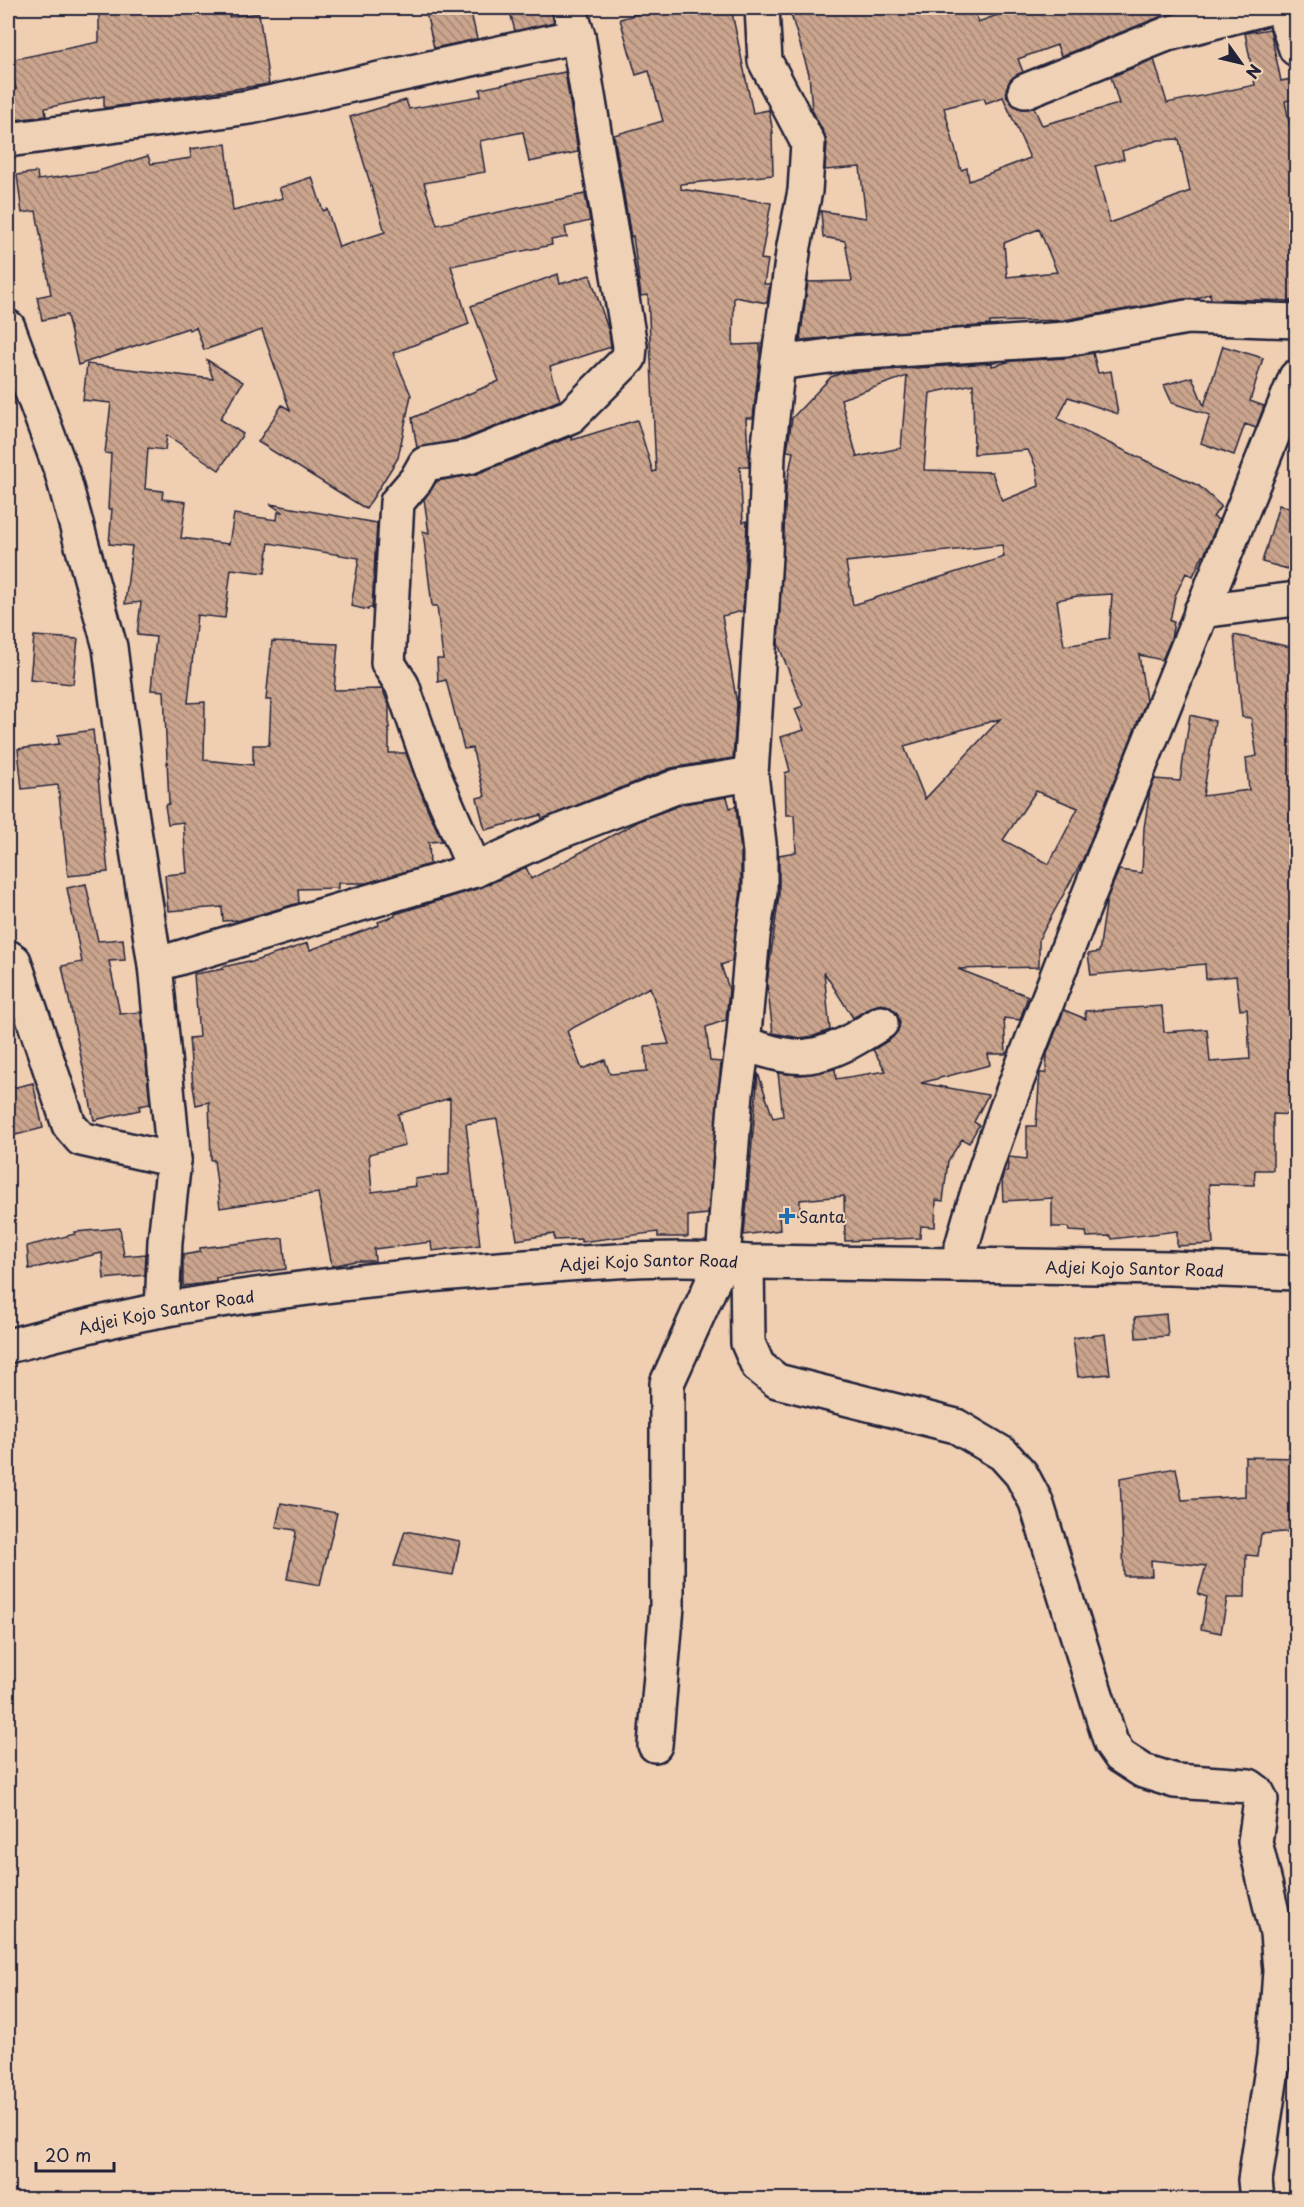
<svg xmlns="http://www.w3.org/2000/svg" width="1304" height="2207" viewBox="0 0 1304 2207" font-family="'Playpen Sans',sans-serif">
<defs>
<pattern id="building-back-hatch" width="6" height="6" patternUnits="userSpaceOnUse" patternTransform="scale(1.5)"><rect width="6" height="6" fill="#caa48d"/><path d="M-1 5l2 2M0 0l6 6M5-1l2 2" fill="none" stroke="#a48574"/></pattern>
</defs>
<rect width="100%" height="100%" fill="#efceb1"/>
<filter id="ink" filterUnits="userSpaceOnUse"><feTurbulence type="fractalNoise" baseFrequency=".0167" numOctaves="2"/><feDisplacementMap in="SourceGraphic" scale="12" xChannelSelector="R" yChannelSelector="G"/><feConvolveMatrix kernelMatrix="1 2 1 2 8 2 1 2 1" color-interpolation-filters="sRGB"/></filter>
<g filter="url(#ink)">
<path fill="url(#building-back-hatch)" stroke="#22223b" stroke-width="1.5" fill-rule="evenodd" d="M 176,8 L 227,8 L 229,17 L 259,13 L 269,84 L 104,108 L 104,96 L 45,108 L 46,116 L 8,121 L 8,90 L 16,89 L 10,60 L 99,42 L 99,13 L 176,11 Z
M 425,8 L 470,8 L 477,39 L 434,48 Z
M 509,8 L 551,8 L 554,22 L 515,31 Z
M 658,8 L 731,8 L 753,113 L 769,110 L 773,133 L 772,133 L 773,175 L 681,184 L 681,189 L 771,203 L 761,259 L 768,260 L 764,284 L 770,284 L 767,303 L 734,297 L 733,345 L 760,344 L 760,356 L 753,418 L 746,418 L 749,467 L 740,467 L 743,522 L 747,521 L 743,611 L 722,616 L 737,704 L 733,758 L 671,768 L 542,819 L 541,815 L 485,830 L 477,798 L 485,796 L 472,748 L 464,749 L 446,680 L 438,682 L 437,659 L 443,659 L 437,606 L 432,606 L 423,531 L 429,533 L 424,499 L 437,481 L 476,474 L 572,436 L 572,440 L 637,420 L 653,472 L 656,471 L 648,295 L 641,296 L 633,236 L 631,237 L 614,135 L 663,121 L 649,71 L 636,75 L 620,19 Z
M 789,8 L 974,8 L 978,22 L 1017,8 L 1157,8 L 1160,17 L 1061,56 L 1057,45 L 1018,59 L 1023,72 L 1010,80 L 1006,89 L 1007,97 L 1013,105 L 1022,109 L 1034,108 L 1042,125 L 1119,104 L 1111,77 L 1154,59 L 1167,103 L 1255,85 L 1245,33 L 1270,29 L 1281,81 L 1296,78 L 1296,99 L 1285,101 L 1296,159 L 1296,301 L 1211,299 L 1210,293 L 1196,299 L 1184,299 L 1064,320 L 990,322 L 990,325 L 800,340 L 808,282 L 852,281 L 845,241 L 823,237 L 821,211 L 866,218 L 860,167 L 825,170 L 827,144 L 825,135 L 812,110 L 809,74 ZM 1003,97 L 1030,158 L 969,181 L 967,168 L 961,170 L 944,108 L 984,98 L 986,103 ZM 1179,139 L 1190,191 L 1110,223 L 1095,166 L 1124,159 L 1122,151 L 1159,140 ZM 1039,229 L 1057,272 L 1007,277 L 1004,243 Z
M 565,72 L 578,152 L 529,162 L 523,132 L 480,141 L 485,172 L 424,183 L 437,225 L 585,194 L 590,221 L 565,227 L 567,237 L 551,240 L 552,245 L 451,266 L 469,324 L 393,353 L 411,395 L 398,458 L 366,509 L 258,442 L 282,405 L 290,410 L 262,330 L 204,350 L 196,327 L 189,330 L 188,328 L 78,365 L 67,315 L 42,320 L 37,297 L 51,294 L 36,211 L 22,213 L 17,175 L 37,172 L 38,180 L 95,172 L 148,156 L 151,164 L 191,158 L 190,149 L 226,144 L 233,211 L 283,198 L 279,188 L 312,177 L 323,211 L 327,209 L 339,247 L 385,232 L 350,117 L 406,100 L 409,109 L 481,96 L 480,89 Z
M 558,274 L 560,284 L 590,275 L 609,332 L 611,347 L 550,367 L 560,400 L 464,439 L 417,448 L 412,418 L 499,381 L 471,306 Z
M 1223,346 L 1263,358 L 1250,401 L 1264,406 L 1256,428 L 1245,424 L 1234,455 L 1201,443 L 1210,415 L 1172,403 L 1164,385 L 1192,377 L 1204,406 Z
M 1093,353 L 1098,373 L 1111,371 L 1118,414 L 1068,397 L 1058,419 L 1199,486 L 1221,506 L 1213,517 L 1219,520 L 1204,555 L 1203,555 L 1193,576 L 1186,573 L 1175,596 L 1170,621 L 1174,622 L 1171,639 L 1162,660 L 1139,655 L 1146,701 L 1083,859 L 1039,939 L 1039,967 L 958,969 L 1028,996 L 1020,1020 L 1004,1018 L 1006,1054 L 988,1054 L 990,1065 L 921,1083 L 988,1095 L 974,1122 L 979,1125 L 969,1143 L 962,1139 L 948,1161 L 943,1201 L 936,1200 L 935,1227 L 921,1226 L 920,1238 L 845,1241 L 844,1196 L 800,1200 L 800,1214 L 779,1215 L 780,1230 L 744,1235 L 758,1073 L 773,1118 L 783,1116 L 778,1073 L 801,1075 L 835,1069 L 836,1079 L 886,1071 L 873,1050 L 891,1039 L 898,1031 L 900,1023 L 897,1013 L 889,1006 L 881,1004 L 871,1007 L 853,1018 L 824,972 L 830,1030 L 814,1036 L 800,1038 L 773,1033 L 767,983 L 779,895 L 779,855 L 796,852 L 794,815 L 786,815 L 785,773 L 790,771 L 781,737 L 804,730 L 795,709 L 803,706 L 778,644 L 786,487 L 793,452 L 787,451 L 792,418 L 831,377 L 842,373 L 992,363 L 992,366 L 1012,361 L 1067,358 ZM 907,376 L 901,448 L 857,457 L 841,399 ZM 973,384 L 974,454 L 1028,450 L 1036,467 L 1039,486 L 1002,501 L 992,472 L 924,470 L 930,393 ZM 1002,545 L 1004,557 L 853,605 L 846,562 ZM 1112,594 L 1109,639 L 1064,646 L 1057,600 L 1078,596 ZM 1000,719 L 925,799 L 904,746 ZM 1036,791 L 1078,808 L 1049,864 L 1003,840 Z
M 207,360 L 243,382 L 220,419 L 243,434 L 219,470 L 167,435 L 165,450 L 148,448 L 145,489 L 163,491 L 162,499 L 186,502 L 181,538 L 229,544 L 234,514 L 277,520 L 278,512 L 282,512 L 270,504 L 377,523 L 372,608 L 368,608 L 368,610 L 351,606 L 359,558 L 269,543 L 265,573 L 231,569 L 225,618 L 197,615 L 188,703 L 205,702 L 204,760 L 253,765 L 253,745 L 269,745 L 271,700 L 266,700 L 272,641 L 338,644 L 334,690 L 382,689 L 389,705 L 389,753 L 406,753 L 427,808 L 442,841 L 429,842 L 430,864 L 367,883 L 338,883 L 338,888 L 298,889 L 299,903 L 240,920 L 223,921 L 222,907 L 168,911 L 165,875 L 187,873 L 183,822 L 168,824 L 165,805 L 169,804 L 164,691 L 151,690 L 156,637 L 137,635 L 141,602 L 125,604 L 132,546 L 109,544 L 112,509 L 108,509 L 111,454 L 105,453 L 111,403 L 83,400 L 87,364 L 213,379 Z
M 1279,505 L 1296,510 L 1296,542 L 1288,569 L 1262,562 Z
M 1234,635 L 1296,648 L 1296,1115 L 1273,1114 L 1273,1170 L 1255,1170 L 1254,1185 L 1209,1184 L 1213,1244 L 1177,1246 L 1177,1231 L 1112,1239 L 1111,1236 L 1087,1237 L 1086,1232 L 1069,1231 L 1068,1227 L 1052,1227 L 1052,1198 L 1003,1201 L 1002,1179 L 1004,1172 L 1007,1172 L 1009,1157 L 1027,1159 L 1027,1126 L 1036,1126 L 1040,1073 L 1046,1073 L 1047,1054 L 1064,1010 L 1086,1019 L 1085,1011 L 1162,1006 L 1164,1032 L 1207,1029 L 1210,1062 L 1250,1059 L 1247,1009 L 1240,1010 L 1236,976 L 1206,979 L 1205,964 L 1091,975 L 1088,954 L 1099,952 L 1107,898 L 1119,870 L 1142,873 L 1144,828 L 1150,790 L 1155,779 L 1180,781 L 1190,715 L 1215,721 L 1203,796 L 1249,790 L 1246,758 L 1257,756 L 1251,718 L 1242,717 Z
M 34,636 L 78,639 L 73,684 L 30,680 Z
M 93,730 L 108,872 L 68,876 L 58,785 L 22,789 L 18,749 L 59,744 L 58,735 Z
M 727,797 L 730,808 L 736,806 L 741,853 L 741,890 L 732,961 L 721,965 L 729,989 L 726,1020 L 706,1027 L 710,1061 L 721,1062 L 708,1214 L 688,1216 L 688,1237 L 658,1237 L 658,1232 L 581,1242 L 581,1239 L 554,1240 L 554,1234 L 517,1240 L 497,1119 L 466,1124 L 480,1245 L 432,1251 L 431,1242 L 374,1249 L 375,1261 L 355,1261 L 332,1266 L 318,1193 L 220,1208 L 214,1160 L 211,1160 L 209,1102 L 196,1105 L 193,1086 L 189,1038 L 199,1037 L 194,974 L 223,969 L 223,967 L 249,961 L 249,963 L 308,943 L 310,950 L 379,925 L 378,922 L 395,916 L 395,914 L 480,888 L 526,867 L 531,879 L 641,820 L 683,804 ZM 650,987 L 669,1044 L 645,1046 L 647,1071 L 610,1074 L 605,1060 L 582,1069 L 567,1031 ZM 450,1098 L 449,1174 L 415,1179 L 416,1186 L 372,1192 L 369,1154 L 405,1145 L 398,1114 Z
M 86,884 L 98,941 L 123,939 L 125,960 L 109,961 L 120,1014 L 141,1012 L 150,1104 L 139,1106 L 140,1110 L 94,1120 L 62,966 L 82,962 L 67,888 Z
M 33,1083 L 43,1128 L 8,1137 L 8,1089 Z
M 120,1228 L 124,1256 L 146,1254 L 145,1275 L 104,1279 L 102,1253 L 29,1269 L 27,1246 L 75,1234 L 75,1232 Z
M 283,1238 L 286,1269 L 216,1278 L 216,1282 L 183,1286 L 183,1255 L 200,1252 L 200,1248 Z
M 1166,1314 L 1168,1336 L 1136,1338 L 1135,1317 Z
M 1105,1334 L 1110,1374 L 1078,1377 L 1073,1338 Z
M 1245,1457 L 1296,1458 L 1296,1531 L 1261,1534 L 1258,1556 L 1246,1555 L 1245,1598 L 1227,1598 L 1221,1633 L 1201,1629 L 1207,1597 L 1198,1594 L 1206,1566 L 1151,1560 L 1152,1576 L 1124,1576 L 1120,1478 L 1176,1468 L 1182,1500 L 1245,1496 Z
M 281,1503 L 337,1513 L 320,1585 L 287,1579 L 296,1533 L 295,1530 L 276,1527 Z
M 405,1531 L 460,1541 L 453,1575 L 394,1566 Z"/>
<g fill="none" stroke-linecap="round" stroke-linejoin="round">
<g stroke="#22223b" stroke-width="38">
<g id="minor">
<path d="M 1282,8 L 1296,49"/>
<path d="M 1025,91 L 1167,34 L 1266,8"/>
<path d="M 8,140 L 250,107 L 578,36"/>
<path d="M 8,327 L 62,473 L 110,647 L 129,798 L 155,965 L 174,1160 L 165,1241 L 162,1310"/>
<path d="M 778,363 L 851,353 L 1066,339 L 1187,317 L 1296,321"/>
<path d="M 1201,611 L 1296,599"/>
<path d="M 475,870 L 432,771 L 402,685 L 388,663 L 397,502 L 416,480 L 425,464 L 469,457 L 571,416 L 629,358 L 630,346 L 578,36 L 569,8"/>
<path d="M 8,957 L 14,961 L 69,1125 L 81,1139 L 174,1160"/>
<path d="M 155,965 L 475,870 L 561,831 L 678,786 L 751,774"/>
<path d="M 743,1044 C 763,1049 787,1059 808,1056 C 835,1053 858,1037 881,1023"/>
<path d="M 747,1262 L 748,1343 L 758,1366 L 777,1381 L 956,1426 L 1003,1454 L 1021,1474 L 1036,1502 L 1111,1743 L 1120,1756 L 1143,1771 L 1175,1781 L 1249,1786 L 1257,1792 L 1261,1800 L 1255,1842 L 1277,1933 L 1280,1971 L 1274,2056 L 1255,2180 L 1257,2200"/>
<path d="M 957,1265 C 985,1155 1029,1050 1069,945 C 1143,755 1221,566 1296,377"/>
<path id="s1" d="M 8,1346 C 59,1333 110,1319 162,1310 C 282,1288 404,1276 526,1267 C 599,1262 675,1255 747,1262 L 1170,1268 L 1296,1273"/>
<path d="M 655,1745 L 667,1606 L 667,1383 L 723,1259 L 736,1092 L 743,1044 L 753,935 L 760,892 L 760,852 L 751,774 L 765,556 L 768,454 L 778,363 L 794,246 L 805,191 L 808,143 L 765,61 L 762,8"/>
</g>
</g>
<use href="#minor" stroke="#efd2b5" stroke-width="33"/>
</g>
</g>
<path fill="#1f6fb2" stroke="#efd2b5" stroke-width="2" d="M784 1207h6v6h6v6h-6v6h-6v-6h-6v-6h6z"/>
<g text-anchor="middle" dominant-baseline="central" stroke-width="4.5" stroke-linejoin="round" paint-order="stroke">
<g font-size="16" fill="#22223b" stroke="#efd2b5" text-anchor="start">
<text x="799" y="1216">Santa</text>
</g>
<g font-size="16" fill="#22223b" stroke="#efd2b5">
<text stroke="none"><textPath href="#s1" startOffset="648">Adjei Kojo Santor Road</textPath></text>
<text stroke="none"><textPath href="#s1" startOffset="1134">Adjei Kojo Santor Road</textPath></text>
<text stroke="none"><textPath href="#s1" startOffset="162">Adjei Kojo Santor Road</textPath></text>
</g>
</g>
<rect width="1304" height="2207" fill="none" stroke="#efd2b5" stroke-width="30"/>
<rect x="15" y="15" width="1274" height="2177" fill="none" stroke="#22223b" stroke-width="2" filter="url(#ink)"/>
<g transform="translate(1241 63) rotate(124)" stroke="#efd2b5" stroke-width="4.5" paint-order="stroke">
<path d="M0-4.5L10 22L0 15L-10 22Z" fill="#22223b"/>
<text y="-9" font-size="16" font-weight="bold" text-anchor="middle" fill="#22223b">N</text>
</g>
<path d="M36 2162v9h78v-9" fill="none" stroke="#22223b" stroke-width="3"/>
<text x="45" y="2162" font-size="18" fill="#22223b" stroke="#efd2b5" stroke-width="4.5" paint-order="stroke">20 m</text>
</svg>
